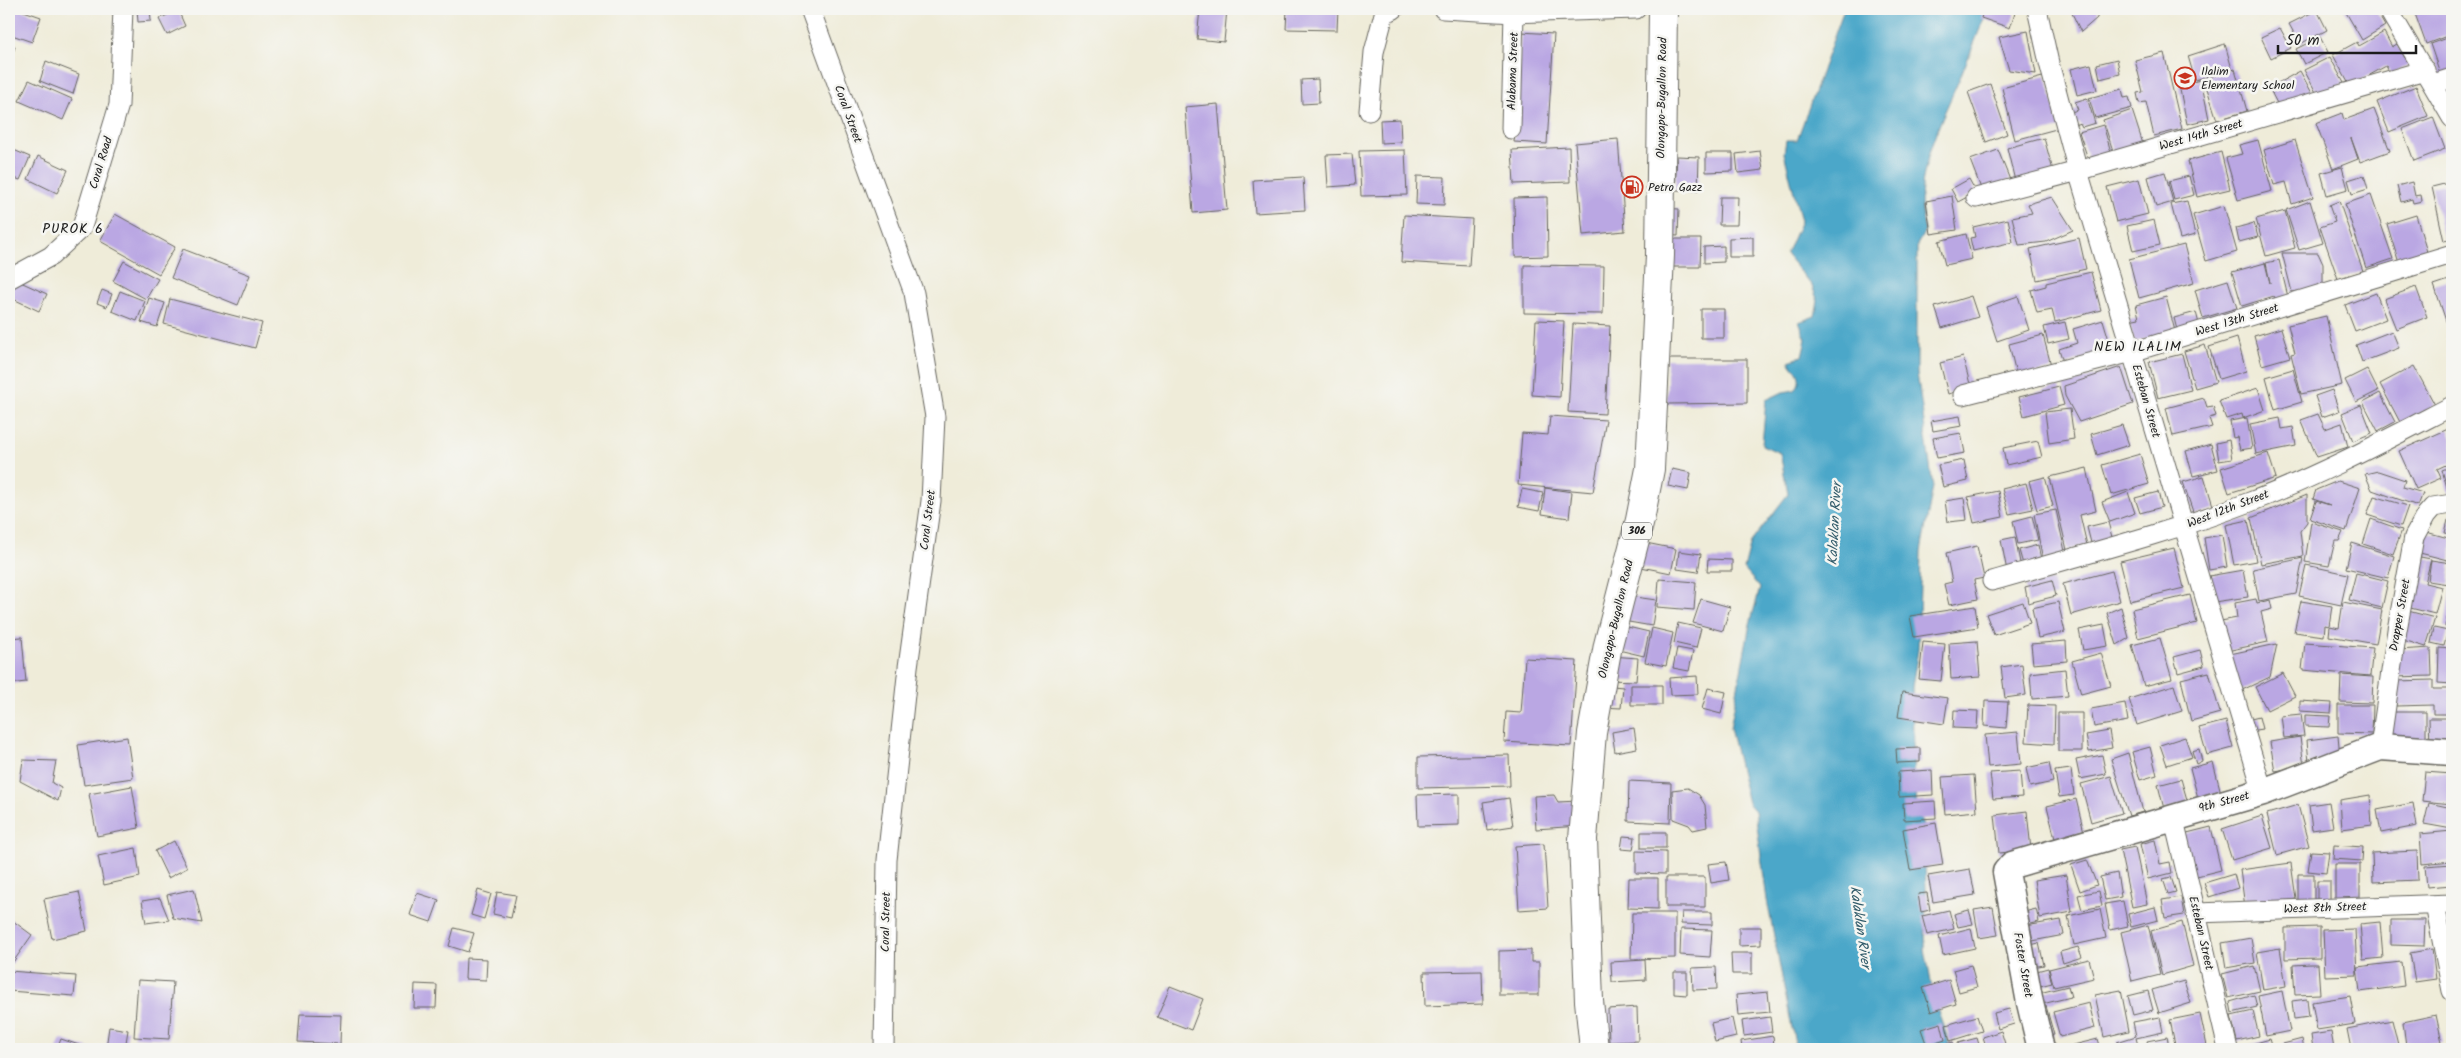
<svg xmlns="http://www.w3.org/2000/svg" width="2461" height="1058" viewBox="0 0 2461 1058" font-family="Kalam,sans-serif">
<rect width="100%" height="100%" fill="#f6f6f2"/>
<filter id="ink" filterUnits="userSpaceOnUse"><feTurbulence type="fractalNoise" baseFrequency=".02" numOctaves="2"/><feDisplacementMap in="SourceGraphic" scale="10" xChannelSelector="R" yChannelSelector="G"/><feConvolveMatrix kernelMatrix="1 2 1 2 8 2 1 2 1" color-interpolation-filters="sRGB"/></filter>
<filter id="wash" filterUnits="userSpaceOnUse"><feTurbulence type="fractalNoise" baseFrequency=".0096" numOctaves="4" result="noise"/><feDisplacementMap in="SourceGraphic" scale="20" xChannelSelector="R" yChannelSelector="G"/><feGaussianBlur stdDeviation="1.12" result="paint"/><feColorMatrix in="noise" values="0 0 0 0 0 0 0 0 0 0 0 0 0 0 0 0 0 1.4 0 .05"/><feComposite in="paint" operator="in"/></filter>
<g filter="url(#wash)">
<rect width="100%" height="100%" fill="#efecd9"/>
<path fill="#4ba7c9" stroke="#346272" d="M 1844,9 L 1988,9 C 1978,33 1969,57 1959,80 C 1938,128 1911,179 1925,231 L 1917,245 L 1917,373 L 1933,487 L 1921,552 L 1918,650 L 1912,687 L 1914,792 L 1924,831 L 1926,888 L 1925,949 L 1934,999 L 1951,1049 L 1796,1049 L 1767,900 L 1755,811 L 1748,803 L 1730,728 L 1750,624 L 1760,588 L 1744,569 L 1751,542 L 1788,494 L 1780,453 L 1762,445 L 1766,400 L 1783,392 L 1795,390 C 1804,378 1797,372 1789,361 L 1802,356 L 1806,339 L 1799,322 L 1815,316 L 1818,301 L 1812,286 L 1786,254 L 1801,221 L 1784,153 L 1786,140 L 1797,140 Z"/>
<g id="blocks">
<path fill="#baa7e3" d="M 9,9 L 18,9 L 41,17 L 32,42 L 9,34 Z
M 137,9 L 150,9 L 151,21 L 138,22 Z
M 1200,9 L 1227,9 L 1224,42 L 1197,39 Z
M 1287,9 L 1338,9 L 1337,30 L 1286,29 Z
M 1984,9 L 2016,9 L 2010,28 L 1981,18 Z
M 2070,9 L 2098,9 L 2097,18 L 2081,32 Z
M 2344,9 L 2375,9 L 2385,26 L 2362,40 Z
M 2419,9 L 2451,9 L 2452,34 L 2426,44 L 2414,11 Z
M 178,10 L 185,26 L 167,35 L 159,19 Z
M 2317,10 L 2327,30 L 2300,44 L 2289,24 Z
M 2280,28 L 2291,48 L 2271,58 L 2261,37 Z
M 2028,31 L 2036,74 L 2009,70 L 1999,37 Z
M 1521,32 L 1554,34 L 1547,144 L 1514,142 Z
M 2384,32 L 2392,47 L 2397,44 L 2409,65 L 2391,75 L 2386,66 L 2350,86 L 2333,55 L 2357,42 L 2359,46 Z
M 2452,36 L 2452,76 L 2442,79 L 2430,44 Z
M 2320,37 L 2328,52 L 2304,64 L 2296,49 Z
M 2225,44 L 2232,69 L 2195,80 L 2188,56 Z
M 9,45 L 15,47 L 9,64 Z
M 2164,53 L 2182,129 L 2154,136 L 2146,102 L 2139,103 L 2137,93 L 2143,92 L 2135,60 Z
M 2330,57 L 2344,83 L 2318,96 L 2304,70 Z
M 2117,59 L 2120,74 L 2100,79 L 2097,64 Z
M 46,61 L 79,74 L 73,94 L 40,81 Z
M 2091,64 L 2097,90 L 2077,95 L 2071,69 Z
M 2235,69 L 2247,111 L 2217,120 L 2204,79 Z
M 2300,71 L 2313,95 L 2280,109 L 2269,88 Z
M 2046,76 L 2060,128 L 2015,140 L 2002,88 Z
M 1318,79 L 1319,103 L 1302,104 L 1301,80 Z
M 29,80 L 72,99 L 63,120 L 19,101 Z
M 2201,80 L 2209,119 L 2187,124 L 2179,85 Z
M 1990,84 L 2007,134 L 1986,142 L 1968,92 Z
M 2416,86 L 2428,116 L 2389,132 L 2377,102 Z
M 2122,89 L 2124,98 L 2129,97 L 2132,108 L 2095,118 L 2089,98 Z
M 2087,98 L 2095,123 L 2082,127 L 2080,123 L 2071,126 L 2067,113 L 2078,110 L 2075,102 Z
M 1218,104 L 1227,210 L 1193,213 L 1185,107 Z
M 2374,109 L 2390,151 L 2360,162 L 2351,138 L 2358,159 L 2333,169 L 2316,123 L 2342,113 L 2344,120 Z
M 2132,110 L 2144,147 L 2115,157 L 2103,120 Z
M 2433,117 L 2445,149 L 2414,161 L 2402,129 Z
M 1400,119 L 1401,142 L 1381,143 L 1380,120 Z
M 2103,125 L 2111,152 L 2088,159 L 2079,132 Z
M 2044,138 L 2054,174 L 2016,185 L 2007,148 Z
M 1618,139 L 1625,231 L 1583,235 L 1575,143 Z
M 2258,140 L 2272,191 L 2238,200 L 2226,158 L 2242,154 L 2239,145 Z
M 2295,140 L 2313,197 L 2292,204 L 2286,182 L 2274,185 L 2264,150 Z
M 1569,147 L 1570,182 L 1514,184 L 1512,150 Z
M 9,148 L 30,157 L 20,180 L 9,176 Z
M 1405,150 L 1407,195 L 1361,196 L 1359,151 Z
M 1998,150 L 2010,180 L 1982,191 L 1970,160 Z
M 1760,151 L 1763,170 L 1738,173 L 1736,154 Z
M 2221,152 L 2230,189 L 2197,197 L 2188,161 Z
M 1706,153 L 1733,153 L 1733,171 L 1706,172 Z
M 1352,154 L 1355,185 L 1328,187 L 1326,155 Z
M 38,156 L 68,170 L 57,193 L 28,179 Z
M 1677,156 L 1699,157 L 1698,191 L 1675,190 Z
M 2342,167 L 2348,189 L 2327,195 L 2321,173 Z
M 2165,172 L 2173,202 L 2156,207 L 2148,177 Z
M 2364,175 L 2368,189 L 2352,194 L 2348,180 Z
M 1417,176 L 1445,177 L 1444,205 L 1416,204 Z
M 2189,176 L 2194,195 L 2174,200 L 2169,181 Z
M 1303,177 L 1305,210 L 1255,213 L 1253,180 Z
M 1969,179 L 1976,192 L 1958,202 L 1951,189 Z
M 2139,179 L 2148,214 L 2116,222 L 2107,187 Z
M 2412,182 L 2415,196 L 2421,195 L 2422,201 L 2413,203 L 2412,199 L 2401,202 L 2397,186 Z
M 2452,182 L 2452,239 L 2444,241 L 2432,187 Z
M 2371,195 L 2393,259 L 2366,268 L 2345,204 Z
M 1952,196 L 1957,230 L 1931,234 L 1926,201 Z
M 1547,197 L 1548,256 L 1515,257 L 1514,198 Z
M 1720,197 L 1738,197 L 1737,225 L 1719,225 Z
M 2052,197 L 2073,230 L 2046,242 L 2019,245 L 2012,217 L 2032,213 L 2028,204 Z
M 2187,201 L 2195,235 L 2180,239 L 2171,204 Z
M 2310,201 L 2323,243 L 2299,250 L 2286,210 Z
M 2339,201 L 2363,271 L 2338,279 L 2320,227 L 2335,222 L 2329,205 Z
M 2224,206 L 2237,252 L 2206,261 L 2193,215 Z
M 1664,208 L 1679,209 L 1678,236 L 1663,235 Z
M 2285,211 L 2295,248 L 2266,256 L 2256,219 Z
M 115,214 L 175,247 L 159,274 L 100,241 Z
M 1404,215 L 1472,219 L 1469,266 L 1401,262 Z
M 2416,215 L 2427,252 L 2399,263 L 2387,224 Z
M 2008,219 L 2013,242 L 1973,251 L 1970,238 L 1975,237 L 1973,227 Z
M 2154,220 L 2160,245 L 2133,251 L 2127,226 Z
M 2254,223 L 2258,237 L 2239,242 L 2236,228 Z
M 1966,234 L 1972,259 L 1945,265 L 1939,241 Z
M 1753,237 L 1753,257 L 1729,257 L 1729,238 Z
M 2079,238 L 2086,269 L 2037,280 L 2030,249 Z
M 1674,239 L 1701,239 L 1700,267 L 1673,267 Z
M 2184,245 L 2194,283 L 2139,298 L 2129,259 Z
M 1724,246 L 1724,262 L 1704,263 L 1704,247 Z
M 183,249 L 250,275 L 238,305 L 171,278 Z
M 2282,253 L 2318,253 L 2323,264 L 2323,287 L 2292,292 Z
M 2279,260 L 2288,297 L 2276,300 L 2274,296 L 2242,306 L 2232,272 L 2265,263 L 2270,283 L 2266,263 Z
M 124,261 L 158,279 L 146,299 L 113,281 Z
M 1524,265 L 1604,266 L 1603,314 L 1524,313 Z
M 2091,272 L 2101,310 L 2055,322 L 2052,310 L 2037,313 L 2031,290 L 2046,286 L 2046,283 Z
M 2452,279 L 2452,329 L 2449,330 L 2434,285 Z
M 16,280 L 47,294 L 39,311 L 9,297 Z
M 2228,280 L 2237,308 L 2203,318 L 2195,290 Z
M 2416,287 L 2427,317 L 2396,329 L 2384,299 Z
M 102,290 L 112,294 L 107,307 L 97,303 Z
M 120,291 L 145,301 L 137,321 L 112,311 Z
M 2376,293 L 2386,319 L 2355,331 L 2345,305 Z
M 1971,296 L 1978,317 L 1942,328 L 1935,307 Z
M 2018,296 L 2029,330 L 1997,341 L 1986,307 Z
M 2166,297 L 2175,331 L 2134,342 L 2129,320 L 2139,318 L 2136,305 Z
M 149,298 L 165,303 L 157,327 L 141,322 Z
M 170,299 L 262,323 L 255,348 L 164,324 Z
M 1701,309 L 1724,309 L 1724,338 L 1701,338 Z
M 2196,312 L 2199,324 L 2177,330 L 2174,318 Z
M 2326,316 L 2342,385 L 2301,394 L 2291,354 L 2295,353 L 2288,325 Z
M 1536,320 L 1564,321 L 1560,397 L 1532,395 Z
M 2103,320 L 2112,350 L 2064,365 L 2059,349 L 2077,343 L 2073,329 Z
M 2065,322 L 2069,339 L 2048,344 L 2044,327 Z
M 1573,324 L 1610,326 L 1605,414 L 1568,412 Z
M 2281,328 L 2290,357 L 2262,365 L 2254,336 Z
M 2392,331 L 2399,348 L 2362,362 L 2356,345 Z
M 2043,335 L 2052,369 L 2017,378 L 2009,344 Z
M 2237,338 L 2246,371 L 2219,379 L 2209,347 Z
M 2205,345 L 2216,382 L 2195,388 L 2184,351 Z
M 2182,354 L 2191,390 L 2158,398 L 2149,362 Z
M 1963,357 L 1971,388 L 1948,394 L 1940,363 Z
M 1667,359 L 1747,359 L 1747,403 L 1667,404 Z
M 2414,366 L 2435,405 L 2401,424 L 2380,384 Z
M 2121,367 L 2133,404 L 2079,422 L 2065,396 L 2064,386 Z
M 2293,369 L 2302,402 L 2275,410 L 2266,377 Z
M 2367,369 L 2378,391 L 2356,402 L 2345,380 Z
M 2059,387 L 2064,405 L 2024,416 L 2019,397 Z
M 2258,388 L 2265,410 L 2243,418 L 2242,414 L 2226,419 L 2219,401 Z
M 2332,390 L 2339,411 L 2322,417 L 2315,396 Z
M 2380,393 L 2395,422 L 2378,431 L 2363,402 Z
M 2204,398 L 2207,407 L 2213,406 L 2216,416 L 2209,418 L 2212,427 L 2173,436 L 2166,408 Z
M 2361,405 L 2372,433 L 2353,441 L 2342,413 Z
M 2070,409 L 2074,439 L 2049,443 L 2045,412 Z
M 2318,414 L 2325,429 L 2342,423 L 2348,447 L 2317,457 L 2301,420 Z
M 1550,416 L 1606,420 L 1593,492 L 1518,485 L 1522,433 L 1548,435 Z
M 1960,416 L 1962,426 L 1933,431 L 1931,421 Z
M 2247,418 L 2252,448 L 2240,450 L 2237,437 L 2233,438 L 2230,421 Z
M 2280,418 L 2282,429 L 2293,427 L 2296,446 L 2256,454 L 2250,424 Z
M 2122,425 L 2129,445 L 2097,455 L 2091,434 Z
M 2448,429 L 2452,438 L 2452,462 L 2437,469 L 2441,478 L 2416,489 L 2399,451 Z
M 1961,433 L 1965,453 L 1937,458 L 1933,438 Z
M 2229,440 L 2232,459 L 2219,461 L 2216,443 Z
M 2038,441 L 2042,457 L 2006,465 L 2003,448 Z
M 2211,444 L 2218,470 L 2193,476 L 2186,451 Z
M 2268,453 L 2276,478 L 2229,493 L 2221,468 Z
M 2140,454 L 2149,484 L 2111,495 L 2102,465 Z
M 1964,460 L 1968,481 L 1943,487 L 1938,465 Z
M 2452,466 L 2452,499 L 2450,498 L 2442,470 Z
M 2087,468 L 2096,511 L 2080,515 L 2087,545 L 2067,550 L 2050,477 Z
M 1672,469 L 1691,473 L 1688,490 L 1668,486 Z
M 2378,471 L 2405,480 L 2403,487 L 2423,493 L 2418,506 L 2372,490 L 2365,474 Z
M 2204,476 L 2214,509 L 2194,515 L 2183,482 Z
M 2045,477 L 2053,506 L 2037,510 L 2029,481 Z
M 2338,481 L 2360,488 L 2346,531 L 2310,519 L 2316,501 L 2330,505 L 2313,499 L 2316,490 Z
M 2026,483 L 2033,509 L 2009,514 L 2002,489 Z
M 1545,488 L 1572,492 L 1569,518 L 1542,514 Z
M 1522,489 L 1543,493 L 1539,511 L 1518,507 Z
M 1998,491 L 2003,517 L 1974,523 L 1968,497 Z
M 2128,492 L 2135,513 L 2110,522 L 2102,502 Z
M 2158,492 L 2162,507 L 2140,513 L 2135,498 Z
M 2307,495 L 2307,522 L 2300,531 L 2303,556 L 2261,564 L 2251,518 Z
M 2374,496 L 2408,506 L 2401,526 L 2367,515 Z
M 1964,498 L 1967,520 L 1948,522 L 1945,501 Z
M 2056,510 L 2066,556 L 2043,560 L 2034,514 Z
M 2032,516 L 2038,540 L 2018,544 L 2013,521 Z
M 2371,519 L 2402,530 L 2393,554 L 2363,544 Z
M 2248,520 L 2256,561 L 2234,565 L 2226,525 Z
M 2448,520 L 2452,521 L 2452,534 L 2445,533 Z
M 2108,522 L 2113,541 L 2092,547 L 2087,527 Z
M 2311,522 L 2343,532 L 2339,541 L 2335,541 L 2329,566 L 2305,562 Z
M 2426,532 L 2452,539 L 2451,561 L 2420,553 Z
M 2222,535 L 2227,567 L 2209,570 L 2204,538 Z
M 2015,537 L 2021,568 L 2007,571 L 2001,540 Z
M 1636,541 L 1676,549 L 1671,573 L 1631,565 Z
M 2352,543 L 2394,556 L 2388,578 L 2346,568 Z
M 2038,545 L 2042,564 L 2024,568 L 2019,550 Z
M 1977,546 L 1984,578 L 1974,580 L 1978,599 L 1949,605 L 1944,584 L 1952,582 L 1946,553 Z
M 2174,548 L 2184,588 L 2130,601 L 2120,561 Z
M 1679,551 L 1701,554 L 1698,572 L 1677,569 Z
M 2415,556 L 2431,559 L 2425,583 L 2442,587 L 2435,614 L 2402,606 Z
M 2303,558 L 2296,594 L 2259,601 L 2253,569 Z
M 1708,559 L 1732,560 L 1732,571 L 1707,571 Z
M 2431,560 L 2451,563 L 2448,584 L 2428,581 Z
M 2306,565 L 2348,574 L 2341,605 L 2299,596 Z
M 2243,570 L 2248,597 L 2207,603 L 2203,577 Z
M 2112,571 L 2120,601 L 2071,615 L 2063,584 Z
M 2356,573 L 2388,581 L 2382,608 L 2349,600 Z
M 1659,579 L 1696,582 L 1694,610 L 1657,607 Z
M 2052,580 L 2056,596 L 2028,603 L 2025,587 Z
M 2451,585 L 2452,585 L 2452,628 L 2445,627 Z
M 2190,595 L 2197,623 L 2138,638 L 2132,609 Z
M 1628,596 L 1656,600 L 1652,626 L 1623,621 Z
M 1701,599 L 1730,607 L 1723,631 L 1693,623 Z
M 2256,599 L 2257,603 L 2270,600 L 2272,609 L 2261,612 L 2268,642 L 2227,651 L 2221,621 L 2237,618 L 2235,603 Z
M 2301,601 L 2332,606 L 2329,626 L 2325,625 L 2324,636 L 2294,632 Z
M 2023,602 L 2030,623 L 1994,635 L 1986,614 Z
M 2058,602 L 2065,632 L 2038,638 L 2032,608 Z
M 2343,602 L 2382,610 L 2376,644 L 2329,636 L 2330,626 L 2339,628 Z
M 1975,606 L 1978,627 L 1914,637 L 1910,616 Z
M 2121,607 L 2129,638 L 2117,645 L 2107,613 Z
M 2408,611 L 2435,618 L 2426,647 L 2400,639 Z
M 1678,623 L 1701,628 L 1696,648 L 1674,643 Z
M 1615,624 L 1649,632 L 1644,656 L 1610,648 Z
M 2104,625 L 2108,646 L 2083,650 L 2079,630 Z
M 1652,628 L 1673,633 L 1666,666 L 1645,662 Z
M 2434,628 L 2448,631 L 2444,646 L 2431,643 Z
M 22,637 L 26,682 L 9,684 L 9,638 Z
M 2160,638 L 2172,679 L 2144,686 L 2132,645 Z
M 1977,641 L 1980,677 L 1951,679 L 1949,643 Z
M 2066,641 L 2067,661 L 2033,664 L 2031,644 Z
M 1923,642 L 1945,644 L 1941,681 L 1919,679 Z
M 2305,643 L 2373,648 L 2370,676 L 2302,670 Z
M 2277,644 L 2270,677 L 2240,691 L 2230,654 Z
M 1677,648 L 1693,651 L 1689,671 L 1673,668 Z
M 2431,648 L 2432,676 L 2392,677 L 2398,650 Z
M 2439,648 L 2452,649 L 2452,684 L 2438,683 Z
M 2200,650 L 2204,666 L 2178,673 L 2174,657 Z
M 2101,653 L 2111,686 L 2081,694 L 2072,661 Z
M 1611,656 L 1638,658 L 1636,681 L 1609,680 Z
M 1525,658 L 1577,661 L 1571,746 L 1504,742 L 1506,712 L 1521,713 Z
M 2022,664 L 2026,695 L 2005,698 L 2001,667 Z
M 2065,669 L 2068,696 L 2032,699 L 2030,673 Z
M 2209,672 L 2220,713 L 2191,721 L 2181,679 Z
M 2283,673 L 2295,696 L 2267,710 L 2255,687 Z
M 2341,675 L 2373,677 L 2372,703 L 2340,702 Z
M 1697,676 L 1698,694 L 1670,695 L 1669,678 Z
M 2433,680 L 2433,689 L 2452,689 L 2452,714 L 2433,714 L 2433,705 L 2396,706 L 2395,681 Z
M 1603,685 L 1623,687 L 1621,708 L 1601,707 Z
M 1631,685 L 1662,685 L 1662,705 L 1631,705 Z
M 2174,685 L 2182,711 L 2137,725 L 2129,699 Z
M 1708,688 L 1726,692 L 1721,714 L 1702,709 Z
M 1902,692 L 1948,698 L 1944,724 L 1898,717 Z
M 1985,701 L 2008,702 L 2006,728 L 1984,726 Z
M 2300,701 L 2332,703 L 2331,713 L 2300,711 Z
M 2125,703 L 2128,721 L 2094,727 L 2091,709 Z
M 2028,705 L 2055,706 L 2054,744 L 2026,742 Z
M 2338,705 L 2373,705 L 2372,734 L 2338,733 Z
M 1954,710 L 1978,711 L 1977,729 L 1953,728 Z
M 2391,712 L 2426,712 L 2426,741 L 2391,741 Z
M 2058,713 L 2082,713 L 2082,751 L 2058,751 Z
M 2301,714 L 2304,736 L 2284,738 L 2281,716 Z
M 2305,715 L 2330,716 L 2329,727 L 2305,726 Z
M 2259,717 L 2262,729 L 2249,731 L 2247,720 Z
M 2429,718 L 2452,718 L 2452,745 L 2430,745 Z
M 2226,721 L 2233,748 L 2207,755 L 2199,728 Z
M 1634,728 L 1637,748 L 1615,752 L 1612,732 Z
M 2109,731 L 2112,748 L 2089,752 L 2086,735 Z
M 2018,732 L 2021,764 L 1988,767 L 1985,735 Z
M 2338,736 L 2340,758 L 2309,763 L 2307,740 Z
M 127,737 L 133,778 L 84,785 L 78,745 Z
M 2185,737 L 2192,757 L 2167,765 L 2160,745 Z
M 2300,737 L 2304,766 L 2275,771 L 2270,742 Z
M 2150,747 L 2157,775 L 2140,780 L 2132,752 Z
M 1920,748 L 1920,762 L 1897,763 L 1896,749 Z
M 2199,749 L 2202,761 L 2196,764 L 2192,751 Z
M 2128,753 L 2143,812 L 2129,816 L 2111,759 Z
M 1509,755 L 1510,786 L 1418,788 L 1418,757 Z
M 2102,755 L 2106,774 L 2080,779 L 2076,760 Z
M 23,760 L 56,761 L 52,783 L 61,788 L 58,801 L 20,781 Z
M 2213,762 L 2221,793 L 2198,798 L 2190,768 Z
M 2049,763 L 2053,782 L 2030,787 L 2026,768 Z
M 2071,769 L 2074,795 L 2059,797 L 2055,771 Z
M 1932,770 L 1933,795 L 1899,797 L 1898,772 Z
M 2020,771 L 2022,797 L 1993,799 L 1990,773 Z
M 2425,772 L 2452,774 L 2452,804 L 2422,801 Z
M 1974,775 L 1977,811 L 1945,814 L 1942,777 Z
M 2111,776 L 2122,813 L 2091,822 L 2081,784 Z
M 2181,779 L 2188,803 L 2164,809 L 2158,785 Z
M 1629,781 L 1671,783 L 1670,823 L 1628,821 Z
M 132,786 L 139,828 L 97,836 L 89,794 Z
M 1688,788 L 1699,795 L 1705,805 L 1707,827 L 1693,830 L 1689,825 L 1673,819 L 1672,790 Z
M 1459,794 L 1459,825 L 1418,826 L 1417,795 Z
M 1554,795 L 1558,802 L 1578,801 L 1579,826 L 1536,829 L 1534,796 Z
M 2370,795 L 2372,825 L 2342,829 L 2340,800 Z
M 1509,798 L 1513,826 L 1487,830 L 1483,802 Z
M 2076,799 L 2084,832 L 2055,839 L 2047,806 Z
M 1935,801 L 1936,818 L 1904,820 L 1903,803 Z
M 2329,802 L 2333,827 L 2312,830 L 2309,805 Z
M 2413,803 L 2417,826 L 2381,833 L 2377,810 Z
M 2429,803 L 2452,808 L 2452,829 L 2424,824 Z
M 2298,805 L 2309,846 L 2277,855 L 2267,814 Z
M 2027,811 L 2031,850 L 1999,853 L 1995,815 Z
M 2262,816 L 2272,848 L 2232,860 L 2222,829 Z
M 1936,823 L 1943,865 L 1910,870 L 1903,829 Z
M 2211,827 L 2221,870 L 2193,877 L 2183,834 Z
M 2452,831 L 2452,861 L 2422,864 L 2420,834 Z
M 1641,832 L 1666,832 L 1666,848 L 1641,848 Z
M 1623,836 L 1635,837 L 1633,850 L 1621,849 Z
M 2155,840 L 2160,864 L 2170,862 L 2172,873 L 2148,879 L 2140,844 Z
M 174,841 L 187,868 L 168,878 L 155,851 Z
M 1544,844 L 1548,908 L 1519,910 L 1515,846 Z
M 2334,845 L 2363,847 L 2362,861 L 2333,859 Z
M 2135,847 L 2147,904 L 2132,907 L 2120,850 Z
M 136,848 L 140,877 L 104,885 L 98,856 Z
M 1636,851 L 1666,852 L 1666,874 L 1636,873 Z
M 2311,851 L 2329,852 L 2326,873 L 2308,871 Z
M 2417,851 L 2418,880 L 2373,882 L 2372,853 Z
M 2087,860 L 2097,885 L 2080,891 L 2071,865 Z
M 1726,862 L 1729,880 L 1711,883 L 1708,864 Z
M 2291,863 L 2296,899 L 2245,907 L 2240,870 Z
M 2335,864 L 2360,864 L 2360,903 L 2335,903 Z
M 2452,864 L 2452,885 L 2427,887 L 2425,866 Z
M 1970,869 L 1975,895 L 1933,902 L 1928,876 Z
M 2117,873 L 2121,897 L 2105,900 L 2100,877 Z
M 2234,874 L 2238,888 L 2209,897 L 2204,883 Z
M 2298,874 L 2314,874 L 2314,905 L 2298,905 Z
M 2066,875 L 2072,912 L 2040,918 L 2034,880 Z
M 1666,877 L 1705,877 L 1705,907 L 1666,907 Z
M 2171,877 L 2176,892 L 2168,894 L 2163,879 Z
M 1629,878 L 1658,878 L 1658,909 L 1628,908 Z
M 2317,881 L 2330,881 L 2330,906 L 2317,906 Z
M 194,889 L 202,923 L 173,918 L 167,895 Z
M 478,890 L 491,894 L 484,919 L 471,915 Z
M 2099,891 L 2102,906 L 2082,910 L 2078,895 Z
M 79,892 L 87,931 L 52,939 L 44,899 Z
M 497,892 L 516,895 L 511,918 L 493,914 Z
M 417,893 L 439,900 L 431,922 L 410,915 Z
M 1927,893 L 1930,910 L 1921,912 L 1918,894 Z
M 2181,897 L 2184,915 L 2165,918 L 2162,900 Z
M 160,898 L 169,920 L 146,923 L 142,901 Z
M 2123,901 L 2128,926 L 2110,930 L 2105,904 Z
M 1993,907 L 1998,935 L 1979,938 L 1974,910 Z
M 2155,907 L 2158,920 L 2131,927 L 2128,914 Z
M 2036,909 L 2039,922 L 2019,927 L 2016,914 Z
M 2100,909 L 2106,938 L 2074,945 L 2068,916 Z
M 1949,910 L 1954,929 L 1927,935 L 1922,916 Z
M 1969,910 L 1973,924 L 1958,927 L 1954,914 Z
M 1682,912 L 1712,912 L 1712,925 L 1681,924 Z
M 1632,913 L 1675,913 L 1675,958 L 1631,959 Z
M 2452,917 L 2452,936 L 2446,937 L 2445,918 Z
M 9,918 L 32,935 L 11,965 L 9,963 Z
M 2061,920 L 2064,935 L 2022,943 L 2020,927 Z
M 2391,920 L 2425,920 L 2424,946 L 2391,945 Z
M 2182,922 L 2193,966 L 2162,975 L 2151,931 Z
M 2380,922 L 2383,958 L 2363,960 L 2360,924 Z
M 2148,925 L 2160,974 L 2132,981 L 2121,932 Z
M 1739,927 L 1761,927 L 1761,945 L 1739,946 Z
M 2320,927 L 2320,958 L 2285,959 L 2285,928 Z
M 454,928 L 474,933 L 468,952 L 449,946 Z
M 1971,928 L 1975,948 L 1943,955 L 1939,936 Z
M 1681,929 L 1712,930 L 1710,957 L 1680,955 Z
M 2355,929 L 2357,975 L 2325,976 L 2323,930 Z
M 2251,938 L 2255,963 L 2226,968 L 2222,943 Z
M 2039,943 L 2044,965 L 2027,968 L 2022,947 Z
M 2078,947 L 2082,957 L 2063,963 L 2060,952 Z
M 2280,948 L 2286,986 L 2263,990 L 2257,952 Z
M 2432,949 L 2436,979 L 2415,982 L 2410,953 Z
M 1531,950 L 1531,962 L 1539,962 L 1539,995 L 1499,995 L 1499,951 Z
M 1731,953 L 1752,953 L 1752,974 L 1732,974 Z
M 466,958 L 487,959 L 486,980 L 465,979 Z
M 2089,959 L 2094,978 L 2054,987 L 2049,969 Z
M 1645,960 L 1646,980 L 1612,982 L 1611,962 Z
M 2401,962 L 2404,986 L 2360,992 L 2357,967 Z
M 2311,964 L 2318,964 L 2320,994 L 2295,995 L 2293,965 Z
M 1971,965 L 1977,987 L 1959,992 L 1953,970 Z
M 2254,966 L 2260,991 L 2228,998 L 2222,974 Z
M 1716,967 L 1717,989 L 1693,990 L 1692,968 Z
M 2048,968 L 2052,983 L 2032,988 L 2029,973 Z
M 9,971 L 76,976 L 74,996 L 9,991 Z
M 1482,971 L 1483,1004 L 1425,1006 L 1424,972 Z
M 1674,972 L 1687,972 L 1687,995 L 1674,994 Z
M 138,980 L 173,982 L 169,1039 L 134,1037 Z
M 1949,980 L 1956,1004 L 1931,1012 L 1923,988 Z
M 2184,981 L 2191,1003 L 2159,1013 L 2152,990 Z
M 415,984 L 437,985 L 436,1008 L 414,1008 Z
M 1170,986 L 1203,999 L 1191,1030 L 1157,1017 Z
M 2068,986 L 2071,997 L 2034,1006 L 2031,995 Z
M 2121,990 L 2129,1031 L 2104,1037 L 2095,995 Z
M 2148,991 L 2153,1010 L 2133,1015 L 2128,996 Z
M 2282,991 L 2290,1031 L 2266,1036 L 2258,996 Z
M 1768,992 L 1770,1012 L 1738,1015 L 1736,995 Z
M 2254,995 L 2257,1007 L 2232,1013 L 2230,1002 Z
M 2350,996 L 2355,1024 L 2317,1030 L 2312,1002 Z
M 2307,999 L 2309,1017 L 2294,1019 L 2292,1001 Z
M 2089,1003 L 2095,1028 L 2060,1037 L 2053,1012 Z
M 2046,1006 L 2054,1035 L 2040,1038 L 2032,1010 Z
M 1637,1007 L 1638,1041 L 1609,1042 L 1608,1009 Z
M 2009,1009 L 2014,1024 L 1998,1029 L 1994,1013 Z
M 2253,1011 L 2259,1036 L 2237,1041 L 2231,1016 Z
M 300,1014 L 341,1015 L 340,1044 L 298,1042 Z
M 2200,1014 L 2207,1046 L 2176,1049 L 2170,1020 Z
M 2436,1015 L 2442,1042 L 2406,1046 L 2403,1022 Z
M 1977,1016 L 1982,1031 L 1950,1041 L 1946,1025 Z
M 1770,1017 L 1772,1032 L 1744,1036 L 1742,1021 Z
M 2160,1017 L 2163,1032 L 2136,1038 L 2139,1049 L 2119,1049 L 2117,1042 L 2136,1036 L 2133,1022 Z
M 1732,1018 L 1736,1037 L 1715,1042 L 1711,1023 Z
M 2392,1020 L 2399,1049 L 2351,1049 L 2347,1029 Z
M 1941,1023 L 1945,1040 L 1927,1046 L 1921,1029 Z
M 109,1027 L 128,1030 L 125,1049 L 106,1048 Z
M 2001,1031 L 2006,1047 L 1987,1049 L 1983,1037 Z
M 2331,1032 L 2334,1049 L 2313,1049 L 2311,1035 Z
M 1773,1036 L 1774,1047 L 1742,1049 L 1741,1041 Z
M 2167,1037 L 2170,1049 L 2149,1049 L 2147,1041 Z
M 1977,1038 L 1980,1048 L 1959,1049 L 1958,1043 Z
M 61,1039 L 91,1049 L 57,1049 Z
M 2098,1039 L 2101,1049 L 2057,1049 Z
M 2270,1039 L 2273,1049 L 2238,1049 L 2238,1048 Z
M 2302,1039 L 2304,1049 L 2284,1049 L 2283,1044 Z
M 1953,1042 L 1955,1049 L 1930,1049 Z
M 1606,1045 L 1644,1046 L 1644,1049 L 1606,1049 Z"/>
</g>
</g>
<g filter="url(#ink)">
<use href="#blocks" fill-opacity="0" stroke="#66655e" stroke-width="1"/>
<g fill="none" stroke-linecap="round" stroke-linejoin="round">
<g stroke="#66655e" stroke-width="21">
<path id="street" d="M 810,9 L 914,293 L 935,417 L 931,501 L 908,667 L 887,860 L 884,1049
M 1443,9 L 1514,13 L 1636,9
M 2037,9 L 2049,63 L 2078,171 L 2263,792
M 2388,9 L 2452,118
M 2433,84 L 2452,78
M 1369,111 L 1374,52 L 1384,14 L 1394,9
M 1511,129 L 1514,13
M 1976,198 L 2078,171 L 2425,70
M 9,279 L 51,256 L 82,227 L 119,105 L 123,9
M 1963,395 L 2132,352 L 2452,254
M 1992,581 C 2078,556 2166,534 2250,502 C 2319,476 2386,440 2452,406
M 2380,747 L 2397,630 L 2414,537 L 2426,515 L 2433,507 L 2452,504
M 2173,816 L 2228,1049
M 2435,905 L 2452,991
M 2197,913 L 2452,904"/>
</g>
<g stroke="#66655e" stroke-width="29">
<path id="secondary" d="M 2041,1049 L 2030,1003 L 2006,872 L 2012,865 L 2263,792 L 2380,747 L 2452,752"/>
</g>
<g stroke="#66655e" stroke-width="30">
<path id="primary" d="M 1594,1049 L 1589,1001 L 1583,839 L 1592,733 L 1608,645 L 1640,520 L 1650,469 L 1660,255 L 1663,9"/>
</g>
<use href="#street" stroke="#fff" stroke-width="19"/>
<use href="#secondary" stroke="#fff" stroke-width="26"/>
<use href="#primary" stroke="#fff" stroke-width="28"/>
</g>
</g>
<defs>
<g id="school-ring" transform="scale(1.125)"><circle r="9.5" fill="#f6f6f2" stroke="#c8321e" stroke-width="1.5"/><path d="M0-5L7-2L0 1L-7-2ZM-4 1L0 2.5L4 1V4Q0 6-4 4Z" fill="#c8321e"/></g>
<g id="fuel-ring" transform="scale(1.125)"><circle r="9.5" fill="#f6f6f2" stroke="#c8321e" stroke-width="1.5"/><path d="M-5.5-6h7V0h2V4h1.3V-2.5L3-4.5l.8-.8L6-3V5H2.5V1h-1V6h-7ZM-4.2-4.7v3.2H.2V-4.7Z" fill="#c8321e"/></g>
</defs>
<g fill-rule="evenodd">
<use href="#school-ring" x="2185" y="78"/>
<use href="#fuel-ring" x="1632" y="187"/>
</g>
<g text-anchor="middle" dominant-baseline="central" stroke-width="5" stroke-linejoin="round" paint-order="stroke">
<rect fill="#f6f6f2" stroke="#5d5d5c" stroke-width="1" x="1622" y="522.5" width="30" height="17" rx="4"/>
<g font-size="11" font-weight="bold" fill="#1c1c1c">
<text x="1637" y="531">306</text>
</g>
<g font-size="12" fill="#1c1c1c" stroke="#f6f6f2">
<text transform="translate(1513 71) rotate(-88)">Alabama Street</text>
<text transform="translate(1662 98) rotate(-89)">Olongapo-Bugallon Road</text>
<text transform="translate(848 114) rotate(70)">Coral Street</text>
<text transform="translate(2201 135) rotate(-16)">West 14th Street</text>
<text transform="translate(101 163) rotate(-73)">Coral Road</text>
<text transform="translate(2237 320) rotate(-17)">West 13th Street</text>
<text transform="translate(2146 401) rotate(74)">Esteban Street</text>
<text transform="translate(2228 509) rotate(-21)">West 12th Street</text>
<text transform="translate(928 520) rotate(-83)">Coral Street</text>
<text transform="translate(2400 615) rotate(-80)">Drapper Street</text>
<text transform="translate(1616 619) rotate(-77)">Olongapo-Bugallon Road</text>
<text transform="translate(2224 802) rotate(-15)">9th Street</text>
<text transform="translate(2325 908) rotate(-2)">West 8th Street</text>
<text transform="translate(886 922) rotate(-89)">Coral Street</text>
<text transform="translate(2201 933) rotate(77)">Esteban Street</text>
<text transform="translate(2023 965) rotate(80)">Foster Street</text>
</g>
<g font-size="12" fill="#1c1c1c" stroke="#f6f6f2" text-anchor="start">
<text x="2201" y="71">Ilalim<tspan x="2201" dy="14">Elementary School</tspan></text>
<text x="1648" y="187">Petro Gazz</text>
</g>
<g font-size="14" letter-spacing="1" fill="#1c1c1c" stroke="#f6f6f2">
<text x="73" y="229">PUROK 6</text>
<text x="2138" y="347">NEW ILALIM</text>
</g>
<g font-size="14" font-style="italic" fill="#315b6a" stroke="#f6f6f2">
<text transform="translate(1835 524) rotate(-87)">Kalaklan River</text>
<text transform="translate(1860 927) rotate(82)">Kalaklan River</text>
</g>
</g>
<rect width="2461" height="1058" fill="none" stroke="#f6f6f2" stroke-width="30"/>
<path d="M2278 45v8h138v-8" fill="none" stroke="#1c1c1c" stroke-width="2.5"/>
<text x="2286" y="45" font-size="15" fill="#1c1c1c" stroke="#f6f6f2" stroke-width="4" paint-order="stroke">50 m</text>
</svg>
